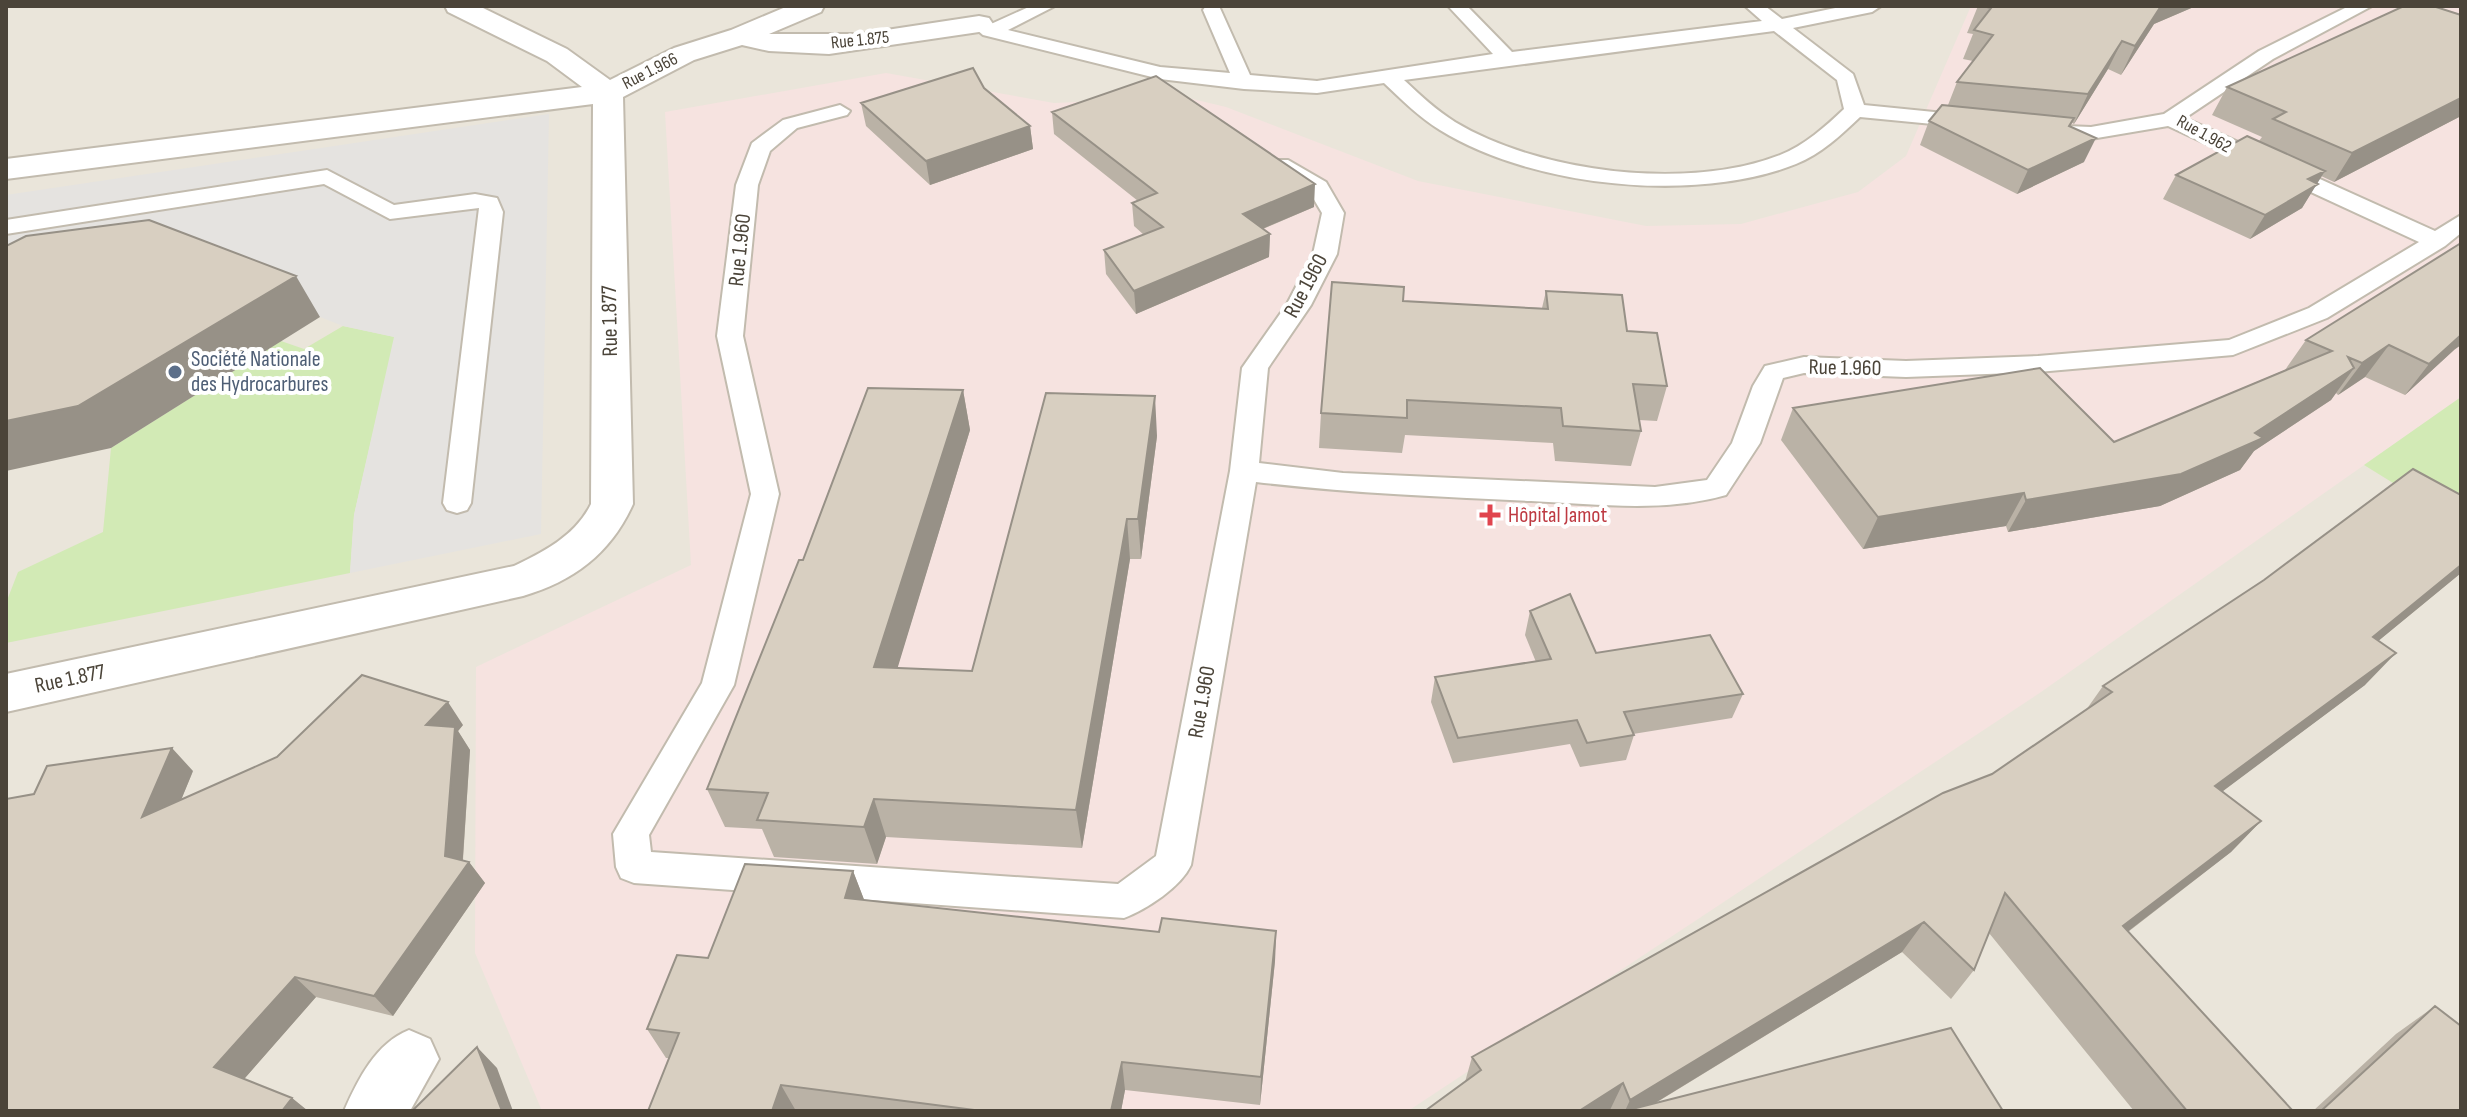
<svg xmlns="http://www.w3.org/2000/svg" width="2467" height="1117" viewBox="0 0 2467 1117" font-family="'Sofia Sans Condensed',sans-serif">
<rect width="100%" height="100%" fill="#f6f3ec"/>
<path fill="#eae5da" d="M 6,6 L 2461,6 L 2461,1111 L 6,1111 Z"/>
<path fill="#f6e3e0" d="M 1971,6 L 2461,6 L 2461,397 L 2041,692 L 1408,1111 L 542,1111 L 475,953 L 476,667 L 691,565 L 665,112 L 886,73 L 1054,103 L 1118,100 L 1159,91 L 1226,107 L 1418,181 L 1646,226 L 1741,224 L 1858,192 L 1906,156 Z"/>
<path fill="#d2eab5" d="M 343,326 L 395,337 L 354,515 L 350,573 L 6,643 L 6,603 L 18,572 L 103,532 L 111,448 L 281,341 L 304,349 Z
M 2461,397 L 2461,525 L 2364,465 Z"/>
<path fill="#e5e3e0" d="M 549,114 L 541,534 L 350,573 L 354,515 L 394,337 L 343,326 L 175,260 L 6,302 L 6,195 Z"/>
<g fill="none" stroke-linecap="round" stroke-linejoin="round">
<g stroke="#c2bbae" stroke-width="4">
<path id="lane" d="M 1031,6 L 1055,6 L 1008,30 L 1160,67 L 1230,73 L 1203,10 L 1206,6 L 1219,6 L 1250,75 L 1317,81 L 1493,54 L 1448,6 L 1467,6 L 1512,52 L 1762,21 L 1745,6 L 1765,6 L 1782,19 L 1845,6 L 1881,6 L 1872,12 L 1793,28 L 1853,74 L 1864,105 L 1974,116 L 1984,122 L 1974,128 L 1860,117 C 1841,135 1821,154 1796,164 C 1697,204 1531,187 1440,130 C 1419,117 1401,99 1384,83 L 1317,93 L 1244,89 L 1160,79 L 983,35 L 970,24 L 979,18 L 991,24 ZM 1774,31 L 1837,80 L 1844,109 C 1825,127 1805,145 1780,155 C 1688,191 1540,173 1455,122 C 1436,110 1420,95 1404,80 Z
M 2349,6 L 2372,6 L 2273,59 L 2185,118 L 2435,231 L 2461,215 L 2461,233 L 2445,246 L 2327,318 L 2233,355 L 2038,372 L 1906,377 L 1804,373 L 1783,378 L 1760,443 L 1726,495 C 1663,513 1596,504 1531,501 C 1439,497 1348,493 1256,482 L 1191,865 C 1181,887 1147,909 1124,918 L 634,883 L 621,878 L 616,867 L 613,834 L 702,683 L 751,494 L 717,336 L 736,185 L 752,143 L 783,120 L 840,105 L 850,111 L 847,115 L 797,128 L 770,151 L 758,185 L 743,336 L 779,494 L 734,685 L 649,835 L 651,852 L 1118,884 L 1156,856 L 1230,471 L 1242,368 L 1287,304 L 1313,254 L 1322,213 L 1309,191 L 1272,170 L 1269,165 L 1272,160 L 1288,160 L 1326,182 L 1344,213 L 1337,254 L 1311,305 L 1268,368 L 1259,463 L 1343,473 L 1655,487 L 1707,480 L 1732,443 L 1753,386 L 1765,366 L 1804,357 L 1906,361 L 2038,356 L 2229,340 L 2309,308 L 2419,242 L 2168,126 L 2091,139 L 2041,137 L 2030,131 L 2041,125 L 2091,127 L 2164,114 L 2259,51 Z
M 327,170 L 394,205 L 475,194 L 497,198 L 503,212 L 471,503 L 467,510 L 457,513 L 447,510 L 443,503 L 479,208 L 390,219 L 324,184 L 6,234 L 6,220 Z"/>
</g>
<g stroke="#c2bbae" stroke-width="4">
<path id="street" d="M 445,6 L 479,6 L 567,49 L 610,80 L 674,48 L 731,30 L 788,6 L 824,6 L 821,12 L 769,34 L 860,34 L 979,16 L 989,18 L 993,24 L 989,30 L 979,32 L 829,54 L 769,51 L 742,45 L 694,60 L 623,97 L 633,504 C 611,553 574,581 523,596 L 6,712 L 6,674 L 514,566 C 544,552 576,535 591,504 L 593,104 L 6,179 L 6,159 L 582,87 L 547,61 L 448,12 Z
M 409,1030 L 430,1039 L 439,1059 L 410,1111 L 344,1111 C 358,1079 376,1043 409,1030 Z"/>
</g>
<use href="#lane" fill="#fff" fill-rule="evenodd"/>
<use href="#street" fill="#fff" fill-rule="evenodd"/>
</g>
<path fill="#bab2a6" d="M 1978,6 L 2196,6 L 2154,24 L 2121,75 L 2108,69 L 2074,124 L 2072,123 L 2070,127 L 2084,162 L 2017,194 L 1920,145 L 1929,121 L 1948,105 L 1957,82 L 1973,61 L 1963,59 L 1973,34 L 1967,33 Z
M 2461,15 L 2461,116 L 2334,182 L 2321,176 L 2302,208 L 2250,239 L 2163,199 L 2176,175 L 2259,141 L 2262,137 L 2212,115 L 2227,87 Z
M 984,88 L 1030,126 L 1033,149 L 930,185 L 866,126 L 861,103 Z
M 1052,112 L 1314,207 L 1263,229 L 1270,234 L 1269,257 L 1136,314 L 1106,274 L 1104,250 L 1144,235 L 1134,226 L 1132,203 L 1138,201 L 1054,134 Z
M 1546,291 L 1627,331 L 1667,386 L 1657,421 L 1639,420 L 1641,431 L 1631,466 L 1555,461 L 1553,443 L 1405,435 L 1402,453 L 1319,448 L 1321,413 L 1403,301 L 1542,308 Z
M 2306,340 L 2454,350 L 2405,395 L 2365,377 L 2338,395 L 2336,393 L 2331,400 L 2254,451 L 2240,470 L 2160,506 L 2008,532 L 2006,526 L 1863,549 L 1781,440 L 1793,408 L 2114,442 L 2285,370 Z
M 963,390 L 970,430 L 897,668 L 972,671 L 1157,436 L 1141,559 L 1130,559 L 1082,848 L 886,837 L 877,864 L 774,857 L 762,829 L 725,827 L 707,789 L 803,560 Z
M 2461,495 L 2461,573 L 2378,641 L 2365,685 L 2222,791 L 2261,821 L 2231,852 L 2128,932 L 2293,1111 L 2134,1111 L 1989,933 L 1974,970 L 1951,999 L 1902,952 L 1654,1104 L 2003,1111 L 1610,1111 L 1610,1110 L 1608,1111 L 1425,1111 L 1465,1082 L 1472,1057 L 1992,774 L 2086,710 L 2103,686 Z
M 1530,611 L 1596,653 L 1743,694 L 1732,718 L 1633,734 L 1634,735 L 1626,760 L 1580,767 L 1570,744 L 1453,763 L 1431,702 L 1435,677 L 1536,662 L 1525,635 Z
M 463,725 L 458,731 L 470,750 L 463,860 L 469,862 L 485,883 L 393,1016 L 316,997 L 244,1079 L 292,1098 L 308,1111 L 6,1111 L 193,771 L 181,800 Z
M 853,871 L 864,900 L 1159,932 L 1276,931 L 1275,961 L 1260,1105 L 1125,1090 L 1121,1111 L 648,1111 L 669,1058 L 666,1058 L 647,1029 L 708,958 Z
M 2435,1006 L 2461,1111 L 2313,1111 L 2396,1034 Z"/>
<path fill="#979187" d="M 2161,6 L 2196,6 L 2154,24 L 2121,75 L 2135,46 Z
M 2122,41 L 2108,69 L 2074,124 L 2088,94 Z
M 2461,98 L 2461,116 L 2334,182 L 2352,153 Z
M 1030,126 L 1033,149 L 930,185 L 926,161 Z
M 2096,138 L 2084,162 L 2017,194 L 2028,170 Z
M 2325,171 L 2302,208 L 2250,239 L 2265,215 L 2308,179 Z
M 1315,184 L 1314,207 L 1243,237 L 1243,214 Z
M 1270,234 L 1269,257 L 1136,314 L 1134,291 Z
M 296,276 L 320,317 L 111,448 L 6,471 L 6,421 Z
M 2461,335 L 2461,345 L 2454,350 L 2405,395 L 2429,364 Z
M 2389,345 L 2365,377 L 2338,395 L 2362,363 Z
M 2354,368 L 2331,400 L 2254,451 L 2240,470 L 2160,506 L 2008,532 L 2026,500 L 2255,433 Z
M 963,390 L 970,430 L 886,706 L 874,667 Z
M 1155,396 L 1157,436 L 1141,559 L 1138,519 Z
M 2024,493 L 2006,526 L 1863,549 L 1878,517 Z
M 1127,519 L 1130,559 L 1082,848 L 1076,810 Z
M 2461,565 L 2461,573 L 2343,670 L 2373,637 Z
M 2396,653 L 2365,685 L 2187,818 L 2215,786 Z
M 448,702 L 463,725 L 458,731 L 470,750 L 462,871 L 469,862 L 485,883 L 393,1016 L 374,996 L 445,856 L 426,725 Z
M 172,748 L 193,771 L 165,839 L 142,817 Z
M 874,799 L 886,837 L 877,864 L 864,827 Z
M 2261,821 L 2231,852 L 2096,956 L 2123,926 Z
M 853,871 L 865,902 L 845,898 Z
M 1924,922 L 1902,952 L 1642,1111 L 1636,1108 L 1634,1111 L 1625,1111 L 1630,1100 Z
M 1276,931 L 1275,961 L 1260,1105 L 1261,1077 Z
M 295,977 L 316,997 L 238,1086 L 214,1067 Z
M 477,1047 L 497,1068 L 513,1111 L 502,1111 Z
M 1122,1062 L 1125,1090 L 1121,1111 L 1111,1111 Z
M 1623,1083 L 1610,1110 L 1608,1111 L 1579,1111 Z
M 781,1085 L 796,1111 L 772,1111 Z
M 292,1098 L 308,1111 L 282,1111 Z"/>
<path fill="#d8cfc1" stroke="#979187" stroke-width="2" d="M 1983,6 L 2161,6 L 2135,46 L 2122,41 L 2088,94 L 1957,82 L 1993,35 L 1974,30 L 1991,8 Z
M 2404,6 L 2433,6 L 2461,15 L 2461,98 L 2352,153 L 2273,119 L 2286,112 L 2227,87 Z
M 973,68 L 984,88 L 1030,126 L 926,161 L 861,103 Z
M 1156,76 L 1315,184 L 1243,214 L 1270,234 L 1134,291 L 1104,250 L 1163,227 L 1132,203 L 1157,193 L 1052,112 Z
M 1942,105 L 2074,118 L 2069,126 L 2096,138 L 2028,170 L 1929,121 Z
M 2247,136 L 2325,171 L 2308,179 L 2318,184 L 2265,215 L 2176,175 Z
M 149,220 L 296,276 L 78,406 L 6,421 L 6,246 L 26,236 Z
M 2461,243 L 2461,335 L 2429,364 L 2389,345 L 2362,363 L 2348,357 L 2354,368 L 2255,433 L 2263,438 L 2181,474 L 2026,500 L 2024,493 L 1878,517 L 1793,408 L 2040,368 L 2114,442 L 2332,351 L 2306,340 Z
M 1332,282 L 1404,287 L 1403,301 L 1548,309 L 1546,291 L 1622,295 L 1627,331 L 1657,333 L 1667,386 L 1633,384 L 1641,431 L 1563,426 L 1561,408 L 1407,400 L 1407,418 L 1321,413 Z
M 868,388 L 963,390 L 874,667 L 972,671 L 1046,393 L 1155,396 L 1138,519 L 1127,519 L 1076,810 L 874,799 L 864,827 L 757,820 L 768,793 L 707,789 L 799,560 L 803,560 Z
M 2413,469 L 2461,495 L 2461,565 L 2373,637 L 2396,653 L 2215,786 L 2261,821 L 2123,926 L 2293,1111 L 2187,1111 L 2005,893 L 1974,970 L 1924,922 L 1630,1100 L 1623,1083 L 1579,1111 L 1425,1111 L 1481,1070 L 1472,1057 L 1943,793 L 1992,774 L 2112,692 L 2103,686 L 2264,580 Z
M 1570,594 L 1596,653 L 1710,635 L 1743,694 L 1624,712 L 1634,735 L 1587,743 L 1577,720 L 1458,738 L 1435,677 L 1551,659 L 1530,611 Z
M 362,675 L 448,702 L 426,725 L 455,727 L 445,856 L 469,862 L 374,996 L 295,977 L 214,1067 L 292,1098 L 282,1111 L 6,1111 L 6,799 L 34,794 L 47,766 L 172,748 L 142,817 L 277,757 Z
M 745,864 L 853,871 L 845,898 L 1159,932 L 1162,918 L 1276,931 L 1261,1077 L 1122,1062 L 1111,1111 L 982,1111 L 781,1085 L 772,1111 L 648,1111 L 679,1033 L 647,1029 L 677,955 L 708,958 Z
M 2435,1006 L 2461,1026 L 2461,1111 L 2321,1111 Z
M 1951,1028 L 2003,1111 L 1637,1111 L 1636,1108 Z
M 477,1047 L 502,1111 L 412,1111 Z"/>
<circle fill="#5c6f8a" stroke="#fff" stroke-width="3" cx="175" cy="372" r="8"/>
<path fill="#e0444e" stroke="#fff" stroke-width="3" d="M1486 503h8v8h8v8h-8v8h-8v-8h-8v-8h8z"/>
<g text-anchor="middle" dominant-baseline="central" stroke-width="8" stroke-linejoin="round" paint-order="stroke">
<g font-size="18" fill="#4b4439" stroke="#fff">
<text transform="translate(860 40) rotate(-6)">Rue 1.875</text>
<text transform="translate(650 71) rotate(-27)">Rue 1.966</text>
<text transform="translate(2204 134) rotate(29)">Rue 1.962</text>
</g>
<g font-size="22" fill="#4b4439" stroke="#fff">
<text transform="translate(740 250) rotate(-84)">Rue 1.960</text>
<text transform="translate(1306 286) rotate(-62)">Rue 1960</text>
<text transform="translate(610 321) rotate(-91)">Rue 1.877</text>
<text transform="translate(1845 368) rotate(1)">Rue 1.960</text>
<text transform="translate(70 679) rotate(-12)">Rue 1.877</text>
<text transform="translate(1202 702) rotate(-80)">Rue 1.960</text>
</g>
<g font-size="22" fill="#4e5e75" stroke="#fff" text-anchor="start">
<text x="191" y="359">Société Nationale<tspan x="191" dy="25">des Hydrocarbures</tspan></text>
</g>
<g font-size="22" fill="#be3a42" stroke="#fff" text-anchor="start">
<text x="1508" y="515">Hôpital Jamot</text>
</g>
</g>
<rect width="2467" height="1117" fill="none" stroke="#4b4439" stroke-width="16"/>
</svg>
